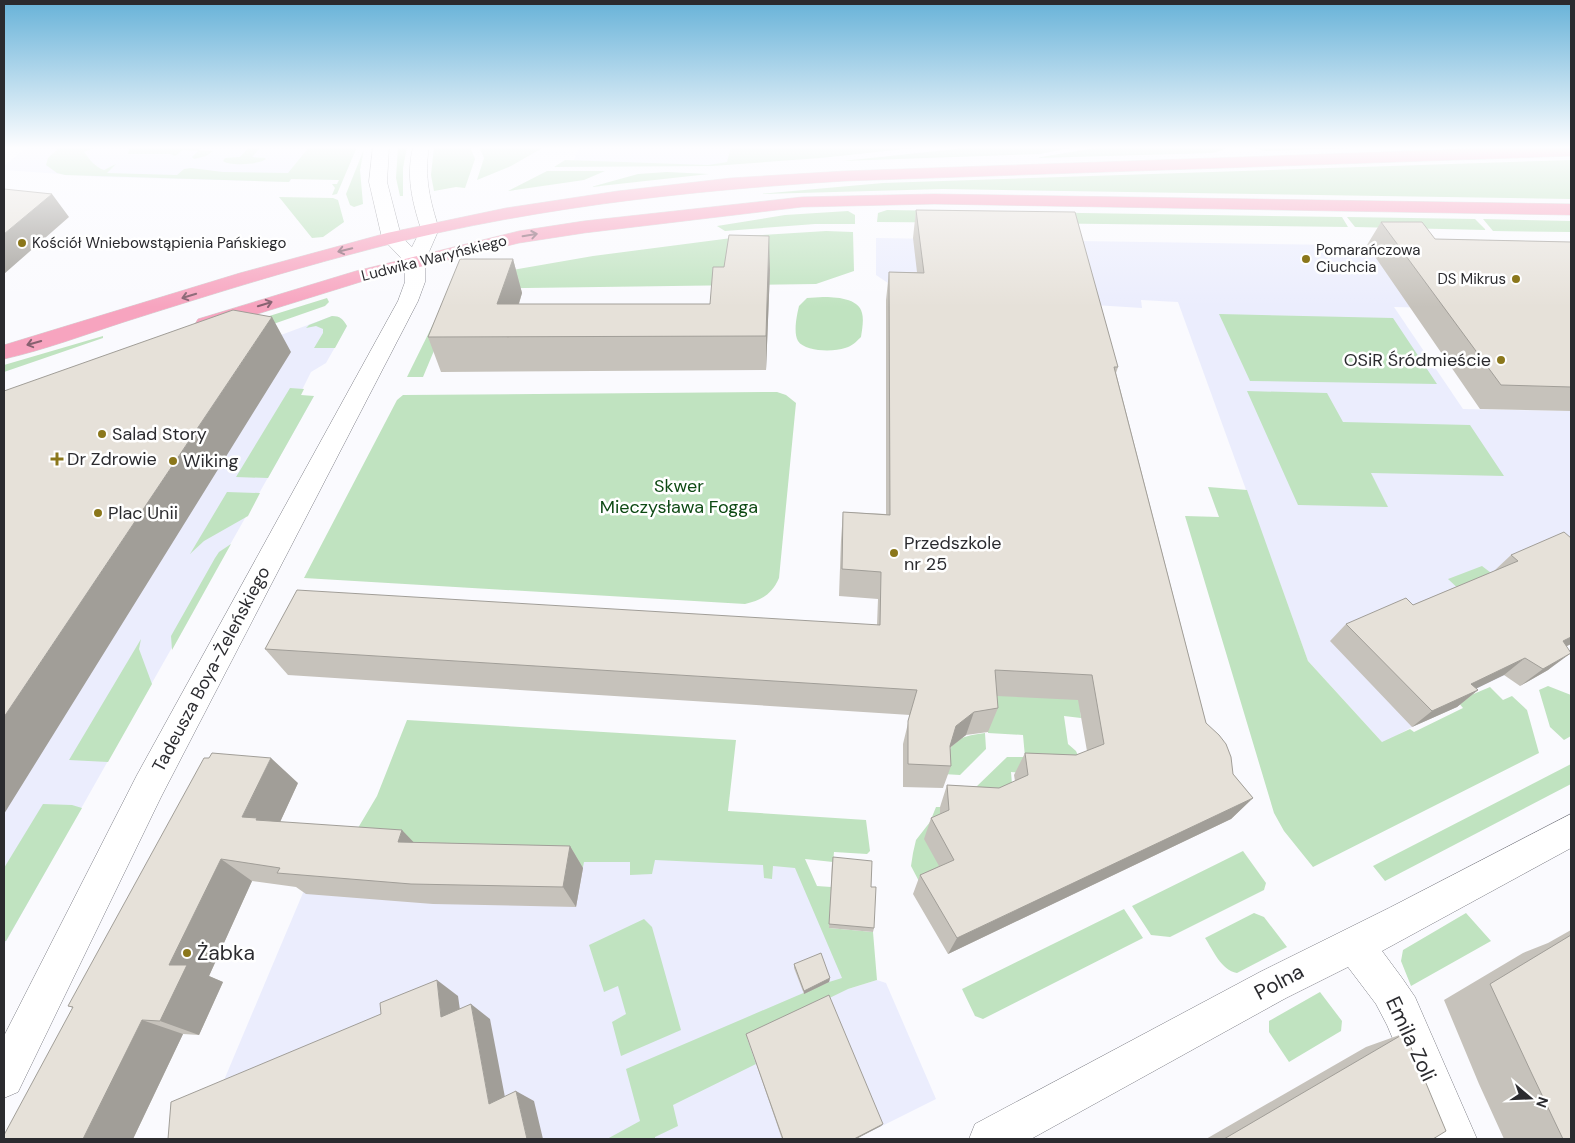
<svg xmlns="http://www.w3.org/2000/svg" width="1575" height="1143" viewBox="0 0 1575 1143" font-family="'DM Sans',sans-serif">
<rect width="100%" height="100%" fill="#fafafe"/>
<path fill="#ebedfd" d="M 27,147 L 317,147 L 289,182 L 102,177 L 4,170 L 4,166 Z
M 579,147 L 731,147 L 728,162 L 708,165 L 573,162 Z
M 876,238 L 1405,246 L 1571,311 L 1394,307 L 1463,409 L 1571,411 L 1571,644 L 1465,694 L 1412,727 L 1383,743 L 1308,661 L 1178,302 L 1141,300 L 1142,308 L 1062,303 L 888,283 L 876,275 Z
M 332,316 L 341,318 L 347,326 L 326,363 L 311,372 L 300,394 L 303,396 L 314,396 L 4,945 L 4,438 Z
M 324,843 L 798,866 L 848,989 L 877,980 L 886,983 L 936,1099 L 856,1139 L 210,1139 L 211,1111 Z"/>
<path fill="#c0e3c0" d="M 60,147 L 96,147 L 84,152 C 90,160 95,167 104,170 L 116,164 L 107,173 L 177,175 L 184,169 L 191,168 L 223,172 L 288,173 L 309,147 L 357,147 L 337,194 L 332,195 L 335,188 L 332,184 L 337,184 L 339,180 L 291,179 L 289,182 L 65,175 L 57,173 L 46,165 L 48,158 Z
M 130,147 L 201,147 L 199,150 L 213,151 L 206,156 L 194,159 L 192,157 L 198,151 L 183,150 L 175,156 L 171,154 L 128,154 Z
M 249,147 L 261,147 L 252,157 L 265,158 L 266,159 C 258,165 230,166 223,161 L 225,158 L 240,157 Z
M 398,147 L 407,147 L 403,168 L 403,196 L 400,196 L 396,178 Z
M 434,147 L 470,147 L 475,159 L 465,188 L 456,187 L 434,191 L 431,175 Z
M 479,147 L 544,147 L 511,166 L 477,180 L 484,158 Z
M 731,147 L 925,147 L 820,158 L 712,166 L 554,167 L 565,160 L 708,165 L 727,162 Z
M 975,147 L 1075,147 L 1040,154 L 842,161 Z
M 1122,147 L 1226,147 L 1223,150 L 1213,153 L 1035,158 L 1089,149 Z
M 1251,147 L 1379,147 L 1265,151 Z
M 364,149 L 360,170 L 363,204 L 354,207 L 350,205 L 346,194 Z
M 1571,160 L 1571,199 L 943,189 L 760,194 L 883,183 Z
M 547,171 L 605,171 L 584,180 L 508,191 Z
M 667,172 L 709,174 L 591,187 L 638,174 Z
M 279,197 L 333,198 L 338,200 L 344,222 L 323,237 L 312,238 Z
M 887,210 L 1010,212 L 1013,223 L 877,222 L 878,213 Z
M 848,211 L 855,215 L 855,224 L 815,224 L 725,231 L 717,226 L 785,215 Z
M 1019,212 L 1342,217 L 1348,227 L 1021,223 Z
M 1347,217 L 1475,219 L 1486,230 L 1355,227 Z
M 1483,219 L 1571,221 L 1571,232 L 1493,231 Z
M 826,231 L 853,232 L 854,271 L 816,284 L 460,289 L 501,272 L 593,256 L 747,236 Z
M 823,297 C 835,297 859,298 862,313 C 864,320 862,330 861,337 C 856,342 852,346 845,348 C 834,352 805,352 798,341 C 793,333 797,314 799,306 L 807,298 Z
M 327,298 L 329,302 L 325,306 L 103,383 L 240,325 Z
M 440,310 L 451,310 L 423,377 L 407,377 Z
M 1219,314 L 1393,318 L 1437,384 L 1250,381 Z
M 332,316 C 340,316 343,319 347,326 L 335,348 L 314,348 L 323,333 L 323,329 L 316,326 L 306,328 L 309,325 Z
M 103,336 L 103,338 L 4,372 L 4,365 Z
M 290,388 L 304,389 L 301,395 L 314,396 L 268,478 L 236,477 Z
M 1247,391 L 1327,393 L 1343,422 L 1470,425 L 1504,476 L 1371,473 L 1388,507 L 1298,505 Z
M 777,392 L 786,395 L 796,403 L 779,578 C 772,594 762,600 745,604 L 304,578 L 397,400 L 403,395 Z
M 1208,487 L 1247,490 L 1308,661 L 1382,742 L 1410,729 L 1414,732 L 1463,708 L 1457,701 L 1490,687 L 1503,700 L 1512,696 L 1527,710 L 1539,753 L 1313,867 L 1284,831 L 1274,813 L 1185,516 L 1219,517 Z
M 227,492 L 260,493 L 248,516 L 204,541 L 190,554 Z
M 231,544 L 172,650 L 171,636 L 215,558 L 219,552 Z
M 1482,566 L 1499,579 L 1464,594 L 1448,579 Z
M 141,639 L 139,649 L 152,684 L 108,762 L 69,760 Z
M 1548,686 L 1571,695 L 1571,736 L 1564,740 L 1550,727 L 1539,690 Z
M 987,695 L 1079,698 L 1081,718 L 1064,716 L 1068,744 L 1076,751 L 1079,758 L 1057,775 L 1011,772 L 1013,796 L 974,789 L 1007,757 L 1025,757 L 1023,735 L 988,733 Z
M 407,720 L 736,740 L 728,811 L 866,820 L 870,851 L 867,854 L 834,852 L 833,862 L 805,859 L 817,886 L 831,887 L 829,928 L 873,932 L 877,980 L 848,989 L 747,1038 L 756,1064 L 673,1105 L 678,1126 L 655,1137 L 655,1139 L 607,1139 L 640,1121 L 626,1069 L 829,982 L 842,978 L 795,868 L 773,866 L 772,879 L 764,878 L 763,865 L 655,860 L 652,874 L 630,875 L 630,862 L 584,862 L 583,867 L 324,843 L 355,833 L 377,796 Z
M 985,733 L 986,749 L 960,775 L 943,774 C 950,743 952,737 985,733 Z
M 1571,764 L 1571,784 L 1385,881 L 1373,866 Z
M 43,804 L 72,805 L 82,808 L 6,941 L 4,941 L 4,868 Z
M 936,807 L 940,807 L 948,877 L 923,889 L 911,866 L 913,853 L 916,840 L 930,822 Z
M 1243,851 L 1266,883 L 1264,890 L 1170,937 L 1151,935 L 1132,906 Z
M 1124,909 L 1143,938 L 983,1019 L 975,1016 L 962,989 Z
M 1254,913 L 1264,917 L 1287,947 L 1237,973 C 1221,970 1213,950 1205,938 Z
M 1466,913 L 1491,941 L 1411,986 L 1401,961 L 1403,950 Z
M 644,919 L 652,927 L 681,1030 L 621,1056 L 612,1022 L 626,1014 L 618,986 L 604,992 L 589,945 Z
M 1320,992 L 1342,1021 L 1341,1031 L 1289,1062 L 1269,1032 L 1269,1021 Z"/>
<g fill="none" stroke-linecap="round" stroke-linejoin="round">
<g stroke="#7e7f87" stroke-width="1">
<path id="minor" d="M 373,147 L 389,147 L 387,182 L 401,236 L 412,247 L 421,229 C 412,201 406,176 413,147 L 429,147 C 424,177 430,201 439,229 L 425,261 L 425,282 L 418,301 L 161,797 L 18,1092 L 4,1098 L 4,1036 L 137,775 L 398,301 L 405,282 L 405,262 L 382,238 L 369,182 Z
M 1571,814 L 1571,848 L 1382,951 L 1402,978 L 1415,997 L 1477,1139 L 1435,1139 L 1387,1025 L 1376,1004 L 1348,967 L 1286,998 L 1031,1139 L 969,1139 L 975,1124 L 1260,972 L 1389,908 Z"/>
</g>
<g stroke="#d5d5d5" stroke-width="1">
<path id="major" d="M 1527,147 L 1571,147 L 1571,156 L 845,181 C 679,191 513,210 352,254 C 276,274 200,298 124,322 C 84,335 44,350 4,359 L 4,345 L 240,273 L 387,233 L 506,208 L 618,191 L 731,178 L 845,171 Z
M 934,194 L 1571,204 L 1571,215 L 934,204 L 802,207 L 584,233 L 519,243 L 370,279 L 206,330 L 198,329 L 195,324 L 198,319 L 356,271 L 519,231 L 584,221 L 802,197 Z"/>
</g>
<use href="#minor" fill="#fff" fill-rule="evenodd"/>
<use href="#major" fill="#f7a4bf" fill-rule="evenodd"/>
</g>
<path fill="#c6c2bb" d="M 916,210 L 1118,367 L 1116,373 L 1206,723 L 1233,774 L 1253,798 L 1231,819 L 948,954 L 913,894 L 920,875 L 939,866 L 924,839 L 931,818 L 940,814 L 940,807 L 947,785 L 999,788 L 1015,781 L 1014,775 L 1025,753 L 1076,755 L 1087,751 L 1078,700 L 997,696 L 998,708 L 988,732 L 966,735 L 950,748 L 951,766 L 943,788 L 903,787 L 903,744 L 910,715 L 288,675 L 265,649 L 877,625 L 878,599 L 839,596 L 841,540 L 843,512 L 886,514 L 886,300 L 889,272 L 917,272 L 913,238 Z
M 1381,222 L 1435,239 L 1571,242 L 1571,411 L 1480,409 L 1367,245 Z
M 513,259 L 522,293 L 519,304 L 710,304 L 770,270 L 766,370 L 441,372 L 428,337 Z
M 1571,538 L 1571,644 L 1567,646 L 1548,670 L 1520,686 L 1504,675 L 1476,688 L 1478,690 L 1457,707 L 1412,727 L 1330,641 L 1346,624 L 1413,605 L 1494,571 L 1511,555 Z
M 298,783 L 280,822 L 413,842 L 570,846 L 583,868 L 576,907 L 433,904 L 306,894 L 296,887 L 252,881 L 209,976 L 223,982 L 199,1035 L 183,1034 L 133,1139 L 4,1139 L 73,1008 L 68,1006 Z
M 832,862 L 871,887 L 874,928 L 873,932 L 829,928 Z
M 1571,930 L 1571,1139 L 1504,1139 L 1479,1084 L 1444,1000 L 1523,953 L 1548,943 Z
M 794,964 L 830,978 L 829,982 L 804,994 L 794,968 Z
M 1405,1033 L 1433,1139 L 1206,1139 L 1366,1047 Z
M 746,1034 L 883,1124 L 881,1126 L 856,1139 L 782,1139 Z"/>
<path fill="#a19e98" d="M 52,194 L 69,217 L 4,274 L 4,234 Z
M 769,236 L 770,270 L 766,370 L 766,336 Z
M 513,259 L 522,293 L 508,338 L 497,304 Z
M 272,317 L 291,352 L 4,814 L 4,717 Z
M 1571,637 L 1571,644 L 1541,658 L 1563,641 Z
M 1571,653 L 1548,670 L 1520,686 L 1543,669 Z
M 1525,658 L 1504,675 L 1451,701 L 1471,684 Z
M 1478,690 L 1457,707 L 1412,727 L 1432,711 Z
M 974,712 L 966,735 L 948,749 L 956,726 Z
M 271,758 L 298,783 L 275,833 L 242,817 Z
M 1253,798 L 1231,819 L 948,954 L 957,938 Z
M 402,830 L 423,852 L 398,842 Z
M 570,846 L 583,868 L 576,907 L 563,887 Z
M 221,859 L 252,881 L 209,976 L 223,982 L 199,1035 L 160,1021 L 169,965 Z
M 830,978 L 829,982 L 804,994 L 804,991 Z
M 437,980 L 458,996 L 463,1031 L 441,1017 Z
M 471,1004 L 490,1019 L 508,1113 L 489,1104 Z
M 142,1020 L 183,1034 L 133,1139 L 83,1139 Z
M 516,1091 L 534,1101 L 543,1139 L 527,1139 Z
M 883,1124 L 881,1126 L 856,1139 L 854,1139 Z"/>
<path fill="#e6e1d9" stroke="#a19e98" d="M 4,189 L 52,194 L 4,234 Z
M 916,210 L 1075,212 L 1118,367 L 1114,367 L 1206,723 L 1219,735 L 1226,744 L 1231,757 L 1233,774 L 1253,798 L 957,938 L 920,875 L 954,860 L 931,818 L 949,810 L 947,785 L 999,788 L 1028,775 L 1025,753 L 1076,755 L 1104,744 L 1092,675 L 995,670 L 998,708 L 974,712 L 956,726 L 950,746 L 951,766 L 908,764 L 908,721 L 917,690 L 265,649 L 297,590 L 880,625 L 881,572 L 842,569 L 843,512 L 890,515 L 889,272 L 924,273 Z
M 1381,222 L 1422,222 L 1435,239 L 1571,242 L 1571,387 L 1501,385 Z
M 729,235 L 769,236 L 766,336 L 428,337 L 460,259 L 513,259 L 497,304 L 710,304 L 713,267 L 724,267 Z
M 233,310 L 272,317 L 4,717 L 4,391 Z
M 1564,532 L 1571,538 L 1571,637 L 1563,641 L 1571,653 L 1543,669 L 1525,658 L 1471,684 L 1478,690 L 1432,711 L 1346,624 L 1406,598 L 1413,605 L 1518,561 L 1511,555 Z
M 212,753 L 271,758 L 242,817 L 257,818 L 256,820 L 402,830 L 398,842 L 570,846 L 563,887 L 411,884 L 277,873 L 280,868 L 221,859 L 169,965 L 187,965 L 160,1021 L 142,1020 L 83,1139 L 4,1139 L 4,1135 L 73,1007 L 68,1006 L 204,758 L 209,758 Z
M 833,857 L 872,861 L 871,887 L 876,887 L 874,928 L 829,924 Z
M 1571,935 L 1571,1139 L 1563,1139 L 1531,1072 L 1490,984 Z
M 821,953 L 830,978 L 804,991 L 794,964 Z
M 437,980 L 441,1017 L 471,1004 L 489,1104 L 516,1091 L 527,1139 L 168,1139 L 171,1102 L 381,1014 L 380,1003 Z
M 829,995 L 883,1124 L 854,1139 L 783,1139 L 746,1034 Z
M 1405,1033 L 1446,1131 L 1433,1139 L 1224,1139 Z"/>
<defs><path id="oneway-shaft" d="M-6 0H5M1.5-3L5.5 0L1.5 3" fill="none" stroke-width="1.6" stroke-linecap="round" stroke-linejoin="round" transform="scale(1.25)"/></defs>
<g stroke="#876170">
<use href="#oneway-shaft" transform="translate(530 235) rotate(-9)"/>
<use href="#oneway-shaft" transform="translate(345 250) rotate(166)"/>
<use href="#oneway-shaft" transform="translate(189 296) rotate(163)"/>
<use href="#oneway-shaft" transform="translate(265 304) rotate(-17)"/>
<use href="#oneway-shaft" transform="translate(34 343) rotate(164)"/>
</g>
<linearGradient id="sky" x2="0" y2="1"><stop stop-color="#67b2d8"/><stop offset="0.48" stop-color="#fdfdff"/><stop offset="1" stop-color="#fdfdff" stop-opacity="0"/></linearGradient>
<rect width="1575" height="307" fill="url(#sky)"/>
<g fill="#8b771b" stroke="#fff" stroke-width="2">
<circle cx="22" cy="243" r="5"/>
<circle cx="1306" cy="259" r="5"/>
<circle cx="1516" cy="279" r="5"/>
<circle cx="1501" cy="360" r="5"/>
<circle cx="102" cy="434" r="5"/>
<path d="M54.5 451.5h5v5h5v5h-5v5h-5v-5h-5v-5h5z"/>
<circle cx="173" cy="461" r="5"/>
<circle cx="98" cy="513" r="5"/>
<circle cx="894" cy="553" r="5"/>
<circle cx="187" cy="953" r="5"/>
</g>
<g text-anchor="middle" dominant-baseline="central" stroke-width="5" stroke-linejoin="round" paint-order="stroke">
<g font-size="15" fill="#2b2b2f" stroke="#fff" text-anchor="start">
<text x="32" y="243">Kościół Wniebowstąpienia Pańskiego</text>
<text x="1316" y="250">Pomarańczowa<tspan x="1316" dy="17">Ciuchcia</tspan></text>
<text x="1506" y="279" text-anchor="end">DS Mikrus</text>
</g>
<g font-size="15" fill="#2b2b2f" stroke="#fff">
<text transform="translate(434 258) rotate(-14)">Ludwika Waryńskiego</text>
</g>
<g font-size="18" fill="#2b2b2f" stroke="#fff" text-anchor="start">
<text x="1491" y="360" text-anchor="end">OSiR Śródmieście</text>
<text x="112" y="434">Salad Story</text>
<text x="67" y="459">Dr Zdrowie</text>
<text x="183" y="461">Wiking</text>
<text x="108" y="513">Plac Unii</text>
<text x="904" y="543">Przedszkole<tspan x="904" dy="21">nr 25</tspan></text>
</g>
<g font-size="18" fill="#0e4a14" stroke="#fff">
<text x="679" y="486">Skwer<tspan x="679" dy="21">Mieczysława Fogga</tspan></text>
</g>
<g font-size="18" fill="#2b2b2f" stroke="#fff">
<text transform="translate(211 669) rotate(-62)">Tadeusza Boya-Żeleńskiego</text>
</g>
<g font-size="21" fill="#2b2b2f" stroke="#fff" text-anchor="start">
<text x="197" y="953">Żabka</text>
</g>
<g font-size="21" fill="#2b2b2f" stroke="#fff">
<text transform="translate(1279 982) rotate(-28)">Polna</text>
<text transform="translate(1411 1039) rotate(65)">Emila Zoli</text>
</g>
</g>
<rect width="1575" height="1143" fill="none" stroke="#2b2b2f" stroke-width="10"/>
<g transform="translate(1530 1098) rotate(109)" stroke="#ffffff" stroke-width="4" paint-order="stroke">
<path d="M0-4L9 19L0 12L-9 19Z" fill="#2b2b2f"/>
<text y="-8" font-size="14" font-weight="bold" text-anchor="middle" fill="#2b2b2f">N</text>
</g>
</svg>
